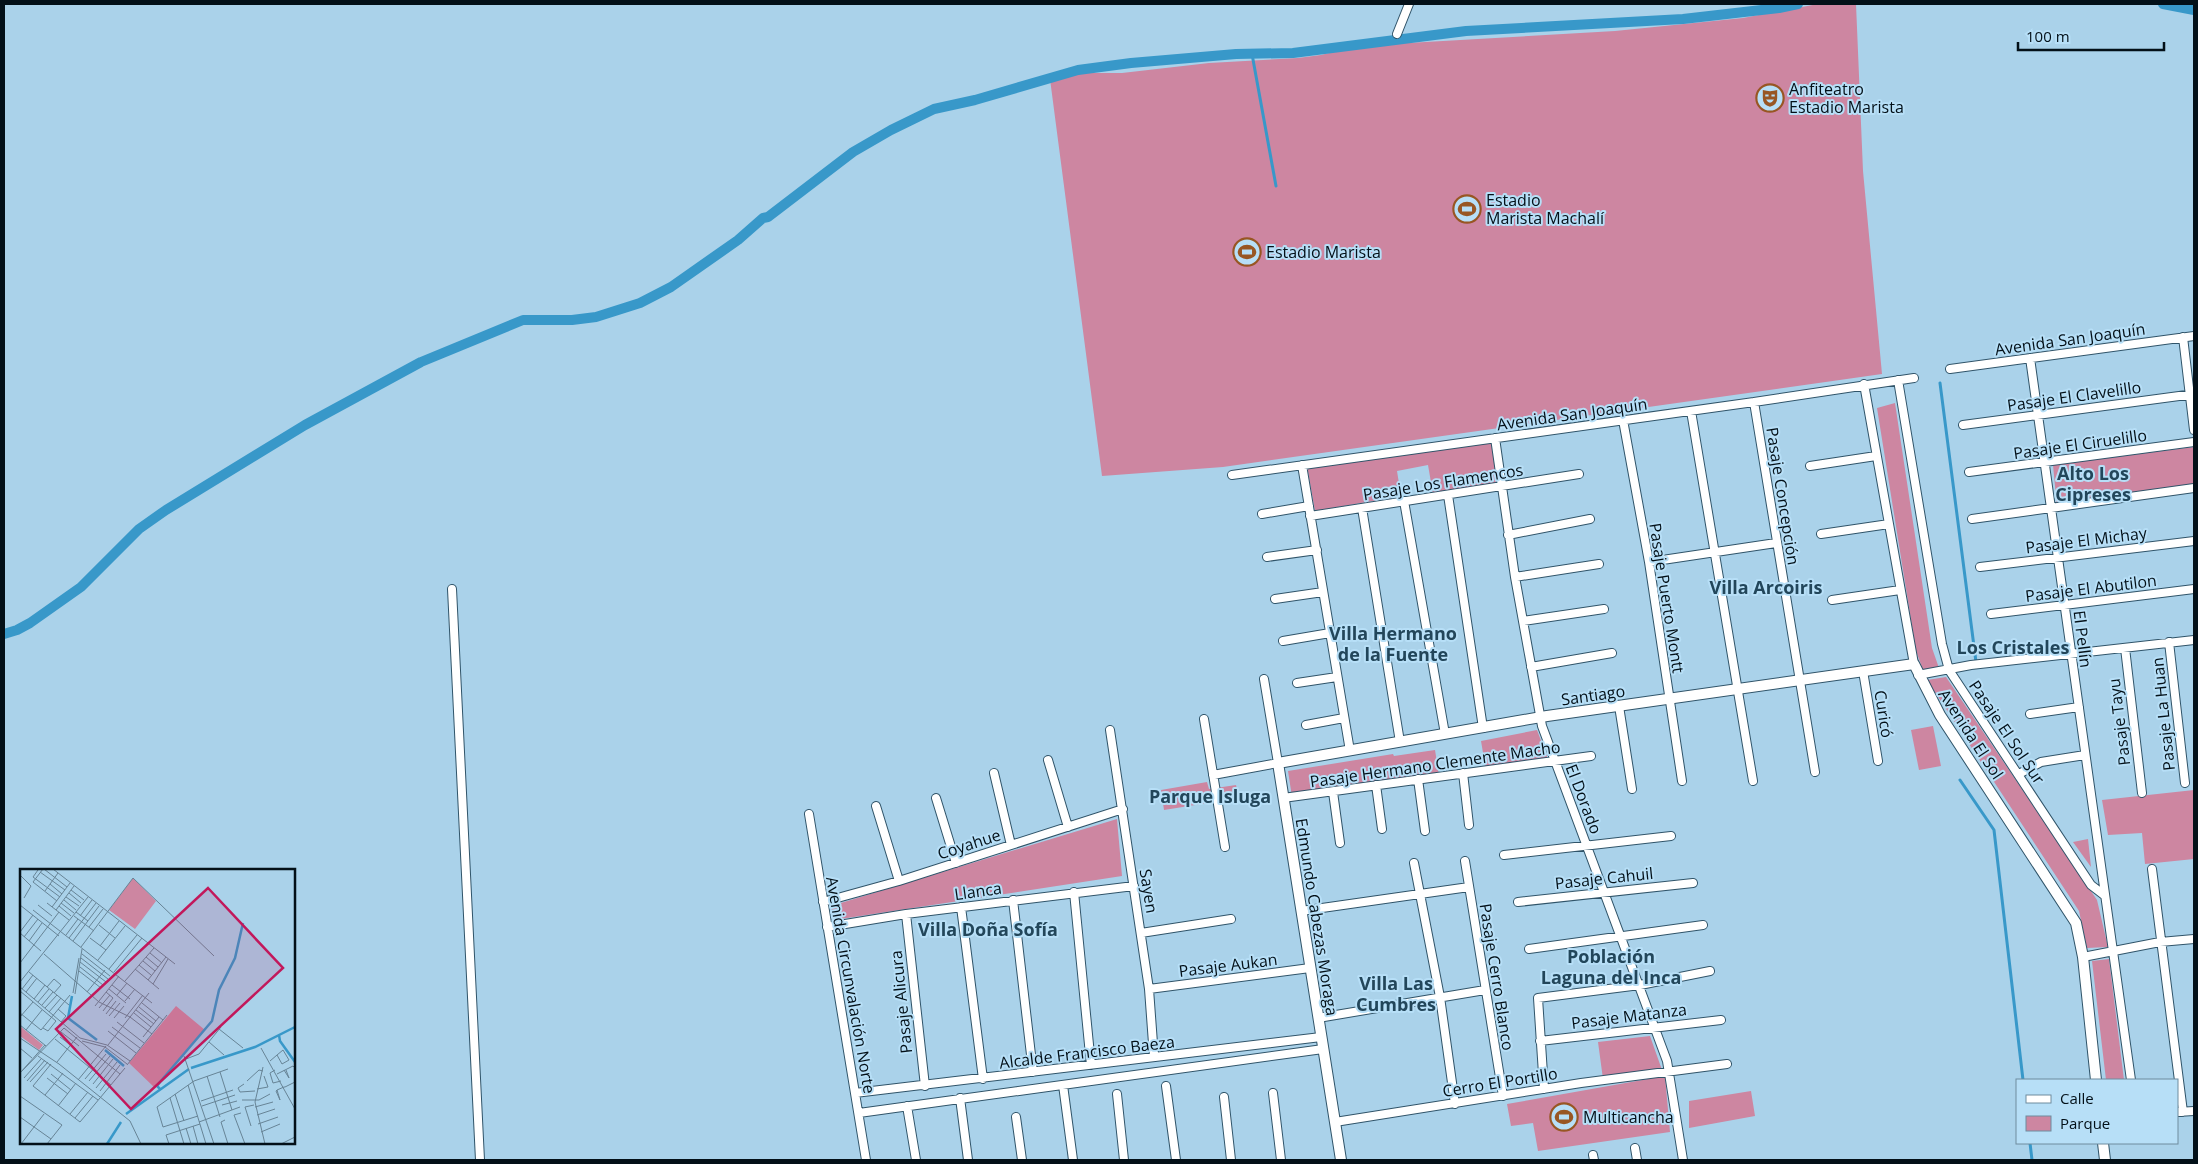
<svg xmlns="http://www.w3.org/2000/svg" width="2198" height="1164" viewBox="0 0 2198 1164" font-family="'Open Sans',sans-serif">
<rect width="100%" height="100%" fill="#aad2ea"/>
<path fill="#cd86a1" d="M 1818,4 L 1856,4 L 1863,171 L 1882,374 L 1223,467 L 1102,476 L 1050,79 L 1078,73 L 1122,73 L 1209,63 L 1298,58 L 1321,55 L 1370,43 L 1408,43 L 1615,31 L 1743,18 Z
M 1895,403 L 1932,648 L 1939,668 L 1923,670 L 1916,651 L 1877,408 Z
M 1491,442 L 1497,483 L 1433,494 L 1428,465 L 1397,471 L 1401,496 L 1315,511 L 1307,466 Z
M 2194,447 L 2194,488 L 2057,507 L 2053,465 Z
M 1946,677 L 2097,900 L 2108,947 L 2087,948 L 2079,911 L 1927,680 Z
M 1933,726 L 1941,766 L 1919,770 L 1911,730 Z
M 1537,730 L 1549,762 L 1486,770 L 1481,741 Z
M 1435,750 L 1439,775 L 1292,797 L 1288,771 L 1393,754 L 1394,756 Z
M 1207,782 L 1209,789 L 1236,785 L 1239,798 L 1164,810 L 1161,790 Z
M 2194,790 L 2194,859 L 2145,864 L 2142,833 L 2108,835 L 2102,800 Z
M 1117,819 L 1122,876 L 834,920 L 831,906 Z
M 2088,839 L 2091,867 L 2073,842 Z
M 2109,959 L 2124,1080 L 2106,1080 L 2092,961 Z
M 1650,1036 L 1662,1070 L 1603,1079 L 1598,1042 Z
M 1665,1076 L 1670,1132 L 1538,1151 L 1533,1123 L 1511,1126 L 1507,1104 Z
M 1751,1091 L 1755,1116 L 1689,1128 L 1689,1101 Z"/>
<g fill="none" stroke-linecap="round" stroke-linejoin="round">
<path stroke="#3898c9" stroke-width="3" d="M 1252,54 L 1276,186
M 1940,383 L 1976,662
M 1960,780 L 1994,830 L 2023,1080
M 2030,1143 L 2032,1160"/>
<path stroke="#3898c9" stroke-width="10" d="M 2163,4 L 2194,10
M 4,634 L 17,630 L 30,623 L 81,587 L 139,529 L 166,510 L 305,425 L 421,362 L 523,320 L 572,320 L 596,317 L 640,303 L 671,287 L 738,240 L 763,218 L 768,217 L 853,152 L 891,130 L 934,109 L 975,100 L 1078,70 L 1131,63 L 1236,54 L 1293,53 L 1466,31 L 1683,19 L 1779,8 L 1798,4"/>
<g stroke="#305469" stroke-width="10">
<path id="minor" d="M 1397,34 L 1409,4
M 2183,337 L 2194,430
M 2030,358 L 2131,1080
M 1950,369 L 2194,336
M 1898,380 L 1942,644 L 1949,670 L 2091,885 L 2104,895
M 1864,384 L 1914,664
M 1754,402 L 1815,772
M 1691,411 L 1753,781
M 1623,420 L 1649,562 L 1682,781
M 1963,425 L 2194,394
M 1495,438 L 1515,577 L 1542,726 L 1667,1061 L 1683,1160
M 1302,465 L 1350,751
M 1810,466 L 1876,456
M 1969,472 L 2194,442
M 1232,475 L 1754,402 L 1914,378
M 1448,495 L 1483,728
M 1404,501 L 1445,734
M 1362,508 L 1400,742
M 1262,514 L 1309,506
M 1310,516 L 1579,474
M 1972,519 L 2194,488
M 1821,534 L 1889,524
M 1508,535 L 1590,519
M 1267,557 L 1317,550
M 1649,562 L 1776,543
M 1980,567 L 2194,541
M 1515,577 L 1599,564
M 452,589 L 480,1160
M 1275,599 L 1323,592
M 1832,600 L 1900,590
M 1991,614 L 2194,589
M 1523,621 L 1604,609
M 1283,641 L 1330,633
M 2169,642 L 2185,783
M 2125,648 L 2142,793
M 1531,667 L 1612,653
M 1863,671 L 1878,761
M 1918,675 L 1971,665 L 2194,640
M 1297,683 L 1337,677
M 1619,706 L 1632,789
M 2030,714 L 2079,707
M 1204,719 L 1225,847
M 1306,725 L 1344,718
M 1110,730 L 1149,989 L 1154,1057
M 1048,760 L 1068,827
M 994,773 L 1011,845
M 1463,773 L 1469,825
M 2019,774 L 2041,762 L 2085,755
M 1213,775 L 1278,763 L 1264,679
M 1418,779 L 1425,831
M 1376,785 L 1382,829
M 1333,792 L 1340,843
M 936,798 L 956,863
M 1283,798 L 1591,756
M 876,806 L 899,881
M 809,814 L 866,1160
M 1504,855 L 1671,836
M 1465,861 L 1503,1096
M 1414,863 L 1440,997 L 1455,1104
M 2152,869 L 2183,1112
M 1074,892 L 1091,1065
M 1013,900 L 1033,1072
M 823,902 L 899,881 L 1123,809
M 1518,902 L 1693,883
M 961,907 L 983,1079
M 1301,911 L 1469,887
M 906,914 L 925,1086
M 827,927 L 906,914 L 1134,886
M 1141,933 L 1231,919
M 1529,949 L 1703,925
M 2083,957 L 2160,942 L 2194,939
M 1149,989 L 1310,968
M 1318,1018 L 1485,990
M 1540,1041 L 1721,1020
M 1063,1085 L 1073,1160
M 1166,1086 L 1176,1160
M 1544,1089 L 1538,998 L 1640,985 L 1710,971
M 855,1093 L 1321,1037
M 1273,1093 L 1281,1160
M 1117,1094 L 1124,1160
M 1224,1097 L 1231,1160
M 960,1098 L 968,1160
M 907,1106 L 916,1160
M 2177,1112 L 2194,1111
M 859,1113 L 1323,1049
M 1016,1117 L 1022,1160
M 1335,1122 L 1581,1083 L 1727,1064
M 1635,1148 L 1637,1160
M 1593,1155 L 1594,1160"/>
</g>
<g stroke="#305469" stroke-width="12">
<path id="tertiary" d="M 2103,1143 L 2105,1160
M 1341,1160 L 1278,763 L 1547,716 L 1914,664 L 1940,715 L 2076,923 L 2083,957 L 2096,1080"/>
</g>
<use href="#minor" stroke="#fff" stroke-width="8"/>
<use href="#tertiary" stroke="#fff" stroke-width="10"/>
</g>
<defs>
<g id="theatre-ring" transform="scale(1.4375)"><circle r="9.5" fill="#b7dff7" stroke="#985623" stroke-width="1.5"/><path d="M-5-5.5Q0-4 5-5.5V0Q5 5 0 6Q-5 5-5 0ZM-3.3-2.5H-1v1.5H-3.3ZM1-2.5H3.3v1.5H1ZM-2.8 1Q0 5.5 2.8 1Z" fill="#985623"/></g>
<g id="stadium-ring" transform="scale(1.4375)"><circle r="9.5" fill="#b7dff7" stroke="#985623" stroke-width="1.5"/><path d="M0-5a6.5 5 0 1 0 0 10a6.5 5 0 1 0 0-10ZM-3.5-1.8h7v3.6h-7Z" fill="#985623"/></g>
</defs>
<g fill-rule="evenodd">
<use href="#theatre-ring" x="1770" y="98"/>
<use href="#stadium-ring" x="1467" y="209"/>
<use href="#stadium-ring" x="1247" y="252"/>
<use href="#stadium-ring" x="1564" y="1117"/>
</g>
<g text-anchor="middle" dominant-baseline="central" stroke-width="4" stroke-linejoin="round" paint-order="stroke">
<g font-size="16" fill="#031018" stroke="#b7dff7" text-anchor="start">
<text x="1789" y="89">Anfiteatro<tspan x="1789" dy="18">Estadio Marista</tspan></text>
<text x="1486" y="200">Estadio<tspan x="1486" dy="18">Marista Machalí</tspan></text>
<text x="1266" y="252">Estadio Marista</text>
<text x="1583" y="1117">Multicancha</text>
</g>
<g font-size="16" fill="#031018" stroke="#b7dff7">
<text transform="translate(2070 339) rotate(-8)">Avenida San Joaquín</text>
<text transform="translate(2074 396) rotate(-8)">Pasaje El Clavelillo</text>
<text transform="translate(1572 414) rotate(-8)">Avenida San Joaquín</text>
<text transform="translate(2080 444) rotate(-8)">Pasaje El Ciruelillo</text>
<text transform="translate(1443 482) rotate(-9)">Pasaje Los Flamencos</text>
<text transform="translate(1783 496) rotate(81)">Pasaje Concepción</text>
<text transform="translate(2086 540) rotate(-7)">Pasaje El Michay</text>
<text transform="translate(2091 588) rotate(-7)">Pasaje El Abutilon</text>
<text transform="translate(1667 598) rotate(81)">Pasaje Puerto Montt</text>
<text transform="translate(2083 639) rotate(83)">El Pellín</text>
<text transform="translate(1593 695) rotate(-8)">Santiago</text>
<text transform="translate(1884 714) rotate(81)">Curicó</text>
<text transform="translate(2163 714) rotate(-96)">Pasaje La Huan</text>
<text transform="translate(2119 722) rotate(-97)">Pasaje Tayu</text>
<text transform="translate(2007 732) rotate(56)">Pasaje El Sol Sur</text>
<text transform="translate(1971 734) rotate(57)">Avenida El Sol</text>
<text transform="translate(1435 764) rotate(-8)">Pasaje Hermano Clemente Macho</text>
<text transform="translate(1584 799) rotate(69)">El Dorado</text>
<text transform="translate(969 844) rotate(-18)">Coyahue</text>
<text transform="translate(1604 878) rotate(-6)">Pasaje Cahuil</text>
<text transform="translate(978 891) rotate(-8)">Llanca</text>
<text transform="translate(1149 891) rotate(81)">Sayen</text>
<text transform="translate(1317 917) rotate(81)">Edmundo Cabezas Moraga</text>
<text transform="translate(1228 965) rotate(-7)">Pasaje Aukan</text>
<text transform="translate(1497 977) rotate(81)">Pasaje Cerro Blanco</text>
<text transform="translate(851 985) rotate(80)">Avenida Circunvalación Norte</text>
<text transform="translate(901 1002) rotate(-96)">Pasaje Alicura</text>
<text transform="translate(1629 1016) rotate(-7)">Pasaje Matanza</text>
<text transform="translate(1087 1052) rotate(-7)">Alcalde Francisco Baeza</text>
<text transform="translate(1500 1082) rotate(-9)">Cerro El Portillo</text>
</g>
<g font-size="18" font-weight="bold" fill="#22465a" stroke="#b7dff7">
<text x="2093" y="473">Alto Los<tspan x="2093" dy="21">Cipreses</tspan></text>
<text x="1766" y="587">Villa Arcoiris</text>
<text x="1393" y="633">Villa Hermano<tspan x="1393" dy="21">de la Fuente</tspan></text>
<text x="2013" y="647">Los Cristales</text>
<text x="1210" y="796">Parque Isluga</text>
<text x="988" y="929">Villa Doña Sofía</text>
<text x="1611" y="956">Población<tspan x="1611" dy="21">Laguna del Inca</tspan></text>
<text x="1396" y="983">Villa Las<tspan x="1396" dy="21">Cumbres</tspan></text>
</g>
</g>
<g transform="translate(20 869)">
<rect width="275" height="275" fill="#aad2ea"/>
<path d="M 113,9 L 136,32 L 115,60 L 89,41 ZM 156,137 L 185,161 L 135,219 L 109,194 ZM 0,157 L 23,176 L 19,181 L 0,167 Z" fill="#cd86a1"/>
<path fill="none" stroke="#3898c9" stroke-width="2.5" d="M 52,127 L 48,149 L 77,171M 259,166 L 260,172 L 275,193M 85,181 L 104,197M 171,199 L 235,178 L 275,158M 140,220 L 137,217 L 140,213 L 192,152 L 199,121 L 215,89 L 223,54M 106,245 L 169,200M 87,275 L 101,253"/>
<path fill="none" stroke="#678496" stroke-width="1" d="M 23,0 L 13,13 L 37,32M 24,0 L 47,18M 33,0 L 155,95M 18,1 L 13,8 L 40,28M 20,3 L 45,21M 1,7 L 11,17 L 4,29M 30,15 L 42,25M 51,21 L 64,31M 25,22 L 38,4M 49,24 L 61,34M 46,28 L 59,37M 44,31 L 56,41M 27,34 L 49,51M 41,34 L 54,44M 0,36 L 39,67M 18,36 L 32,47M 39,37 L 51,47M 32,38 L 50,14M 13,41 L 132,134M 36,41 L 54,17M 56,43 L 68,52M 54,47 L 74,62M 60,47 L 72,31M 79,56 L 95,69M 69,58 L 83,40M 0,63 L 13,46M 0,64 L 21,82M 46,66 L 58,50M 4,68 L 18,50M 49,69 L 76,34M 70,69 L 86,81M 9,72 L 22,54M 53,72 L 79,37M 80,77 L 99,52M 61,78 L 113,9 L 194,87M 130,84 L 142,94M 24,85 L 79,133 L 110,148 L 132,165M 62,85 L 90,107M 126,88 L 138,98M 61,89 L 88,110M 78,91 L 105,57M 123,92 L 135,102M 60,93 L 86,113M 0,94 L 39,43M 119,96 L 131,106M 60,98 L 83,116M 89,100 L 117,66M 115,100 L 139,120M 59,102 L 81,119M 9,103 L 49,136M 94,103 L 122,69M 128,111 L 146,88M 105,112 L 134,79M 0,113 L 68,28M 133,115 L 148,90M 92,116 L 110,130M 0,118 L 60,169 L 87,176 L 110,192M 27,118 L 34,110 L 41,116 L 34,124M 2,120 L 13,106M 89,120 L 106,134M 0,122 L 36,152 L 28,162 L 23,159M 6,123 L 17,109M 67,123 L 85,101M 53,124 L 59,89M 55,125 L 62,80M 97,126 L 107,114M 14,130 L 25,116M 105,132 L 115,120M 18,133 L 29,120M 122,134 L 143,151M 22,136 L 33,123M 75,137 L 99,107M 119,138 L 136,152M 25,139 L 37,126M 79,139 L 90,126M 38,140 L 46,147 L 41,153M 116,141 L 134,155M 83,142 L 93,129 L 86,123M 29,143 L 41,129M 0,144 L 21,161 L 50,126M 114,144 L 131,158M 86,145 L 96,132M 89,147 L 100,134M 0,148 L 13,133M 94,149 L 104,137M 105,149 L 123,126M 97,153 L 124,174M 0,156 L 26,177M 92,158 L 120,179M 44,159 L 100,205M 199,160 L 223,179M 6,161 L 22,141M 88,162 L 116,184M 41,163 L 59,177M 40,168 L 56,180M 123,168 L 139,148M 0,169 L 39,195 L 110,252 L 121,275M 35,170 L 91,216M 62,172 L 85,178 L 107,195M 189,173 L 204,186M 88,176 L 129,124M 0,179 L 12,189M 241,179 L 275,240M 18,187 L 78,231M 164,187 L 194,275M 166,190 L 179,185 L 201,158M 250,192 L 257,186 L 263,181 L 269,191 L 262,195 L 257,186M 37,193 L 57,168M 31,195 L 13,217 L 60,253 L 105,199M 107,196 L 147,146M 243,198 L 235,233 L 245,275M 255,201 L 250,204 L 253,214 L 261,212M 264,201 L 269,209 L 266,201M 2,202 L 44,159M 200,203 L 212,241M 0,204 L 25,176M 31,205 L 51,221M 257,205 L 273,197 L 275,199M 187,207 L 200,248M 4,209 L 21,190M 27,209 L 48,225M 65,210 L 86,185M 58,211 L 86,177M 7,212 L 25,191M 69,212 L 90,187M 227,212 L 239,201 L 243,202M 10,213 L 28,193M 73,215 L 93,190M 224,215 L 218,219 L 220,223 L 235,222M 168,216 L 186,275M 76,219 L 97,193M 237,220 L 248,218 L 244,207M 257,221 L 260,231 L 256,222 L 257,221 L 264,218 L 265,218 L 275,213M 80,222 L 100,196M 155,225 L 164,252M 25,226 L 43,204M 0,227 L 42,256 L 27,275M 150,229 L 164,275M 222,231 L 239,231 L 250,225M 181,232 L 213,221M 202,236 L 217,232M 38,237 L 56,214M 182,237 L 215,226M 235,238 L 253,233M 221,244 L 214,246 L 225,275M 50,245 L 68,223M 237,246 L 255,240M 178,247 L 143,258 L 137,238 L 174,212 L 208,200M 0,248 L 31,270M 55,249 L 73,227M 205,251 L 201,253 L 208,275M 179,253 L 220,238M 238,255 L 258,248M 173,257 L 178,275M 231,257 L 225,238 L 234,236M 166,259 L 171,275M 241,263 L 260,255M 1,275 L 24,245M 149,275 L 146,266 L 180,255M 261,275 L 275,268"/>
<path fill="#c2185b" fill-opacity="0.15" stroke="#c2185b" stroke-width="2.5" d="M 188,19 L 263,99 L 111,240 L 36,160 Z"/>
<rect width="275" height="275" fill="none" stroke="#031018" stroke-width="2.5"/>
</g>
<rect width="2198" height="1164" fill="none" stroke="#031018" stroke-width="10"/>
<rect x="2016" y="1079" width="162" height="65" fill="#b7dff7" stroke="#6f8c9e"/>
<rect x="2026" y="1095" width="25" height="8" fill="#ffffff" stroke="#6f8c9e"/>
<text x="2060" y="1104" font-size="15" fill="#031018">Calle</text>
<rect x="2026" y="1116" width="25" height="15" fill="#cd86a1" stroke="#6f8c9e"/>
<text x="2060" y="1129" font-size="15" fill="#031018">Parque</text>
<path d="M2018 42v8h146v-8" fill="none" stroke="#031018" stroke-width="2.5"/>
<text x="2026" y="42" font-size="15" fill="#031018" stroke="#b7dff7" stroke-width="4" paint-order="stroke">100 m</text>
</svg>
